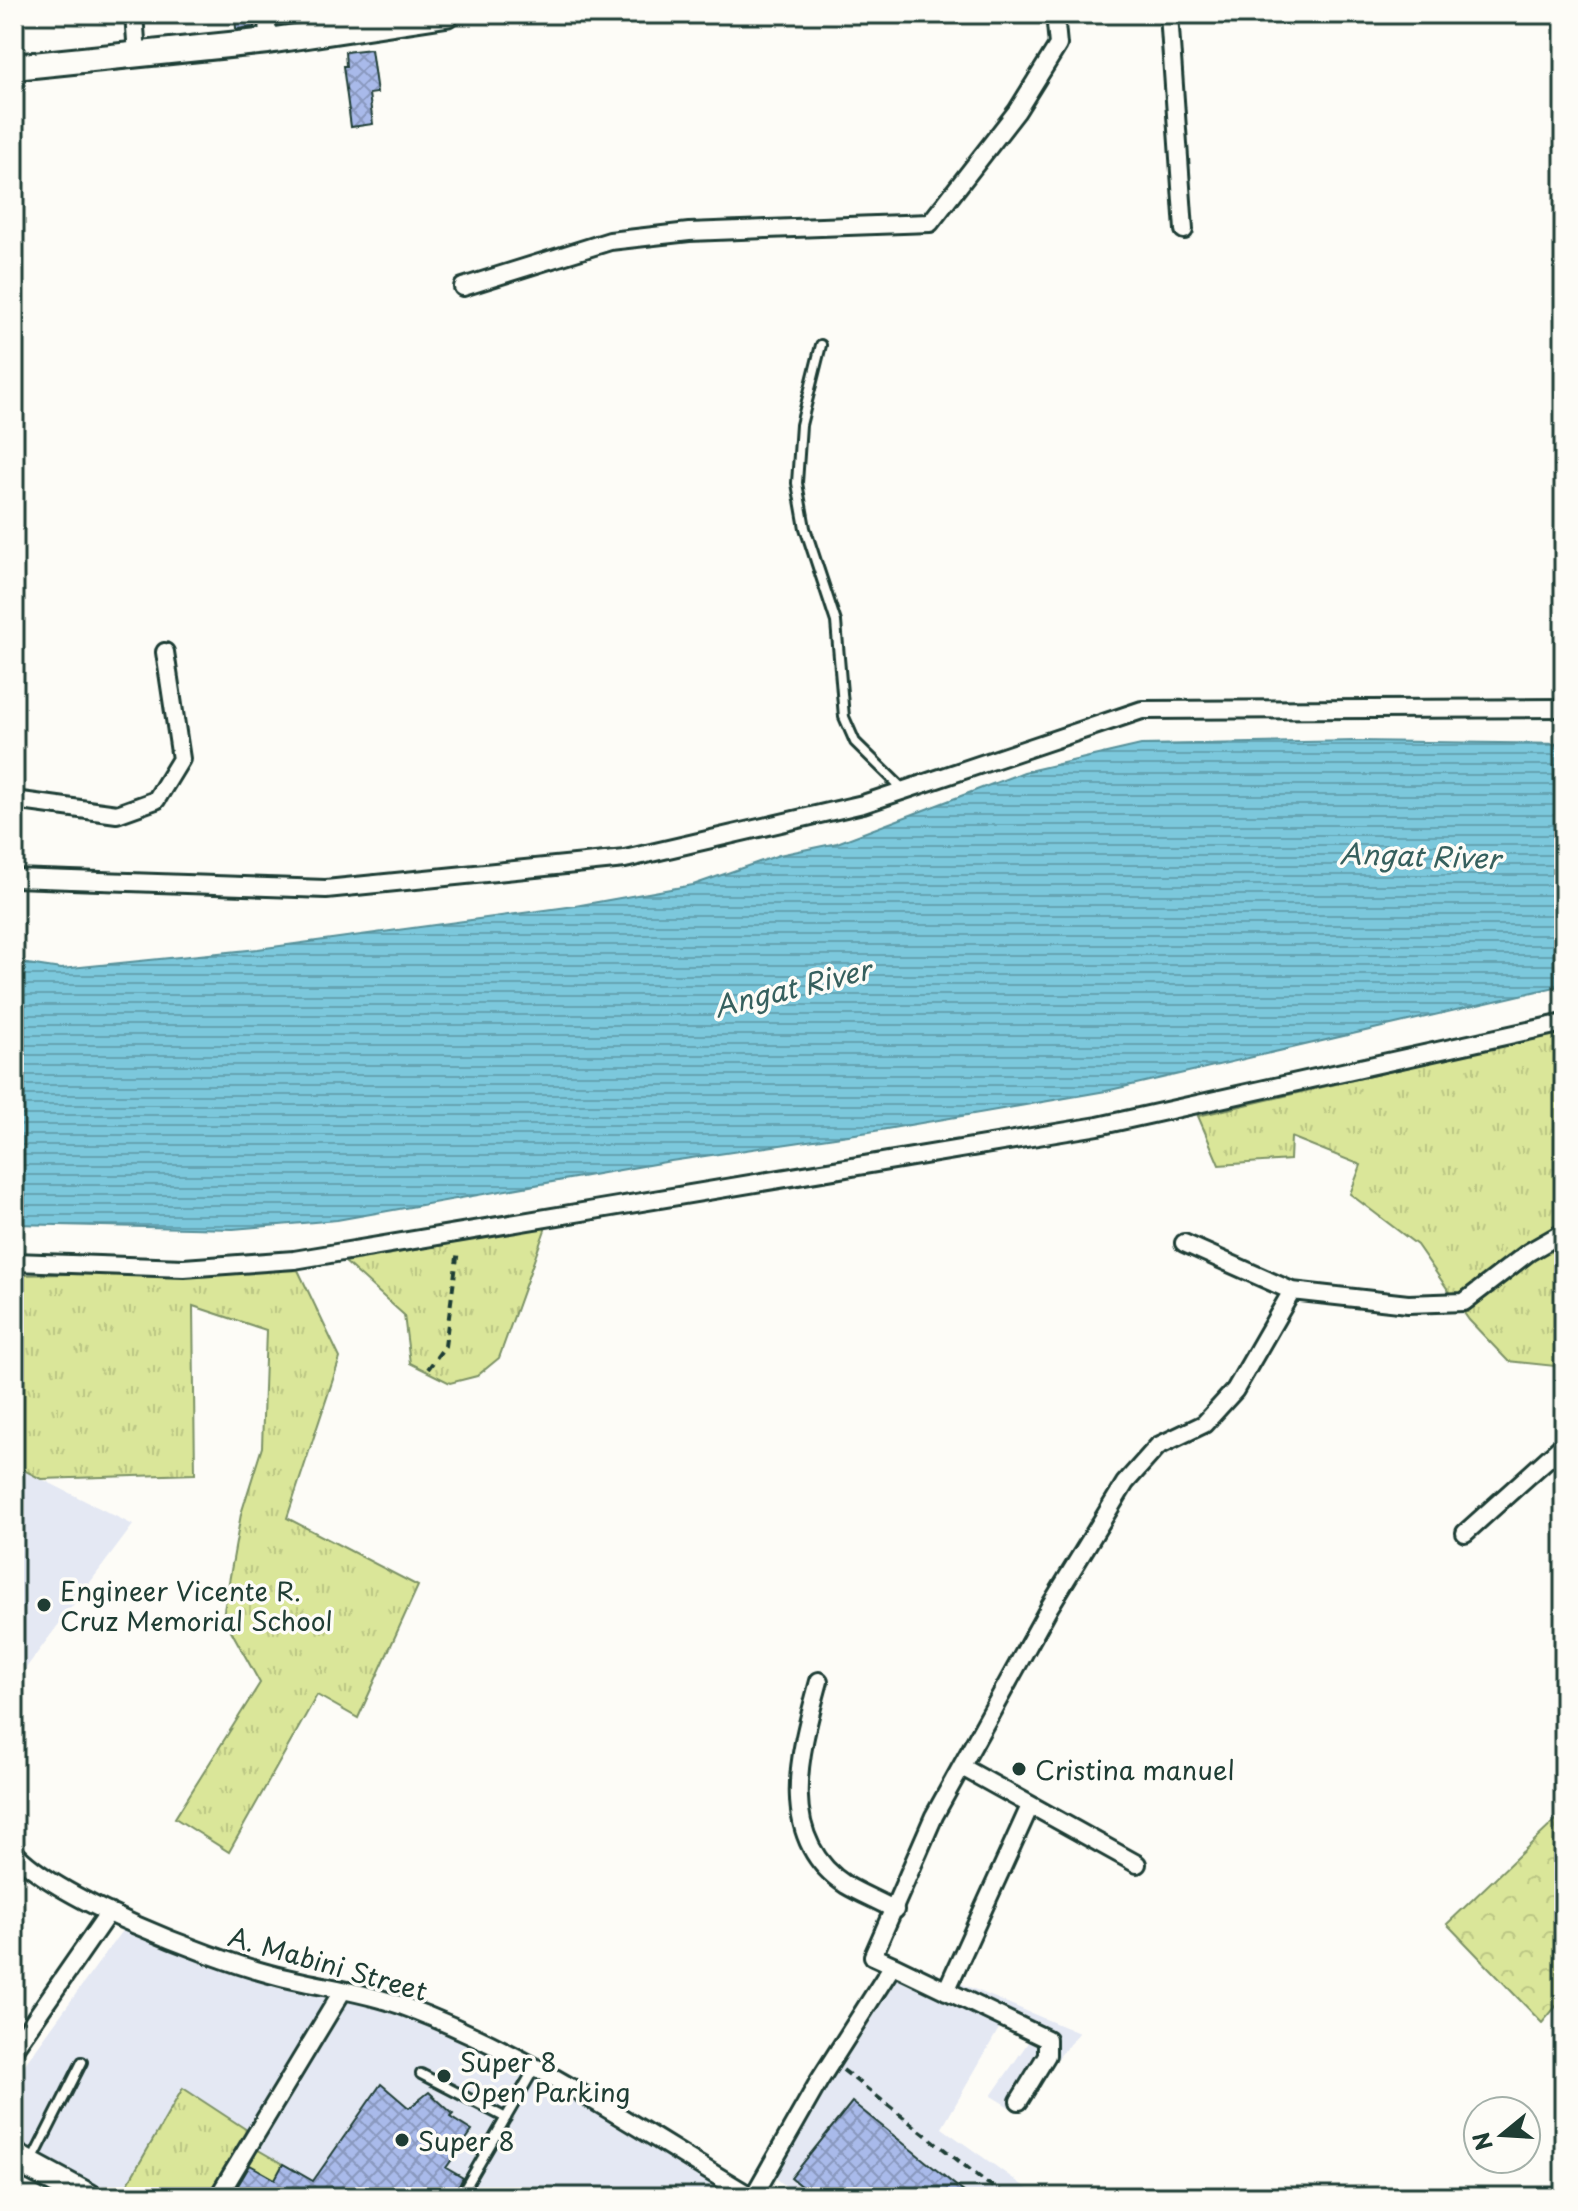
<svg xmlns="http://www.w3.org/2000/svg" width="1578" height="2211" viewBox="0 0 1578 2211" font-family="'Playpen Sans',sans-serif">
<defs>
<pattern id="grass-tufts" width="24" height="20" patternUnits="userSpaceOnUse" patternTransform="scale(2)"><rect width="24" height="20" fill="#dae699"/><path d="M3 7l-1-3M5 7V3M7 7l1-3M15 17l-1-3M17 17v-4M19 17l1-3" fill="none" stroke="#bbc684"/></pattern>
<pattern id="forest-crowns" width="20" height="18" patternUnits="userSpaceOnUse" patternTransform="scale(2)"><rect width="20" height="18" fill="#dae699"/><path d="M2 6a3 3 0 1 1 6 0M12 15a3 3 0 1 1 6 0" fill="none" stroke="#bbc684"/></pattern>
<pattern id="water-rules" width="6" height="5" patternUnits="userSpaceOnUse" patternTransform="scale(2)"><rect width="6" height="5" fill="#7cc8dc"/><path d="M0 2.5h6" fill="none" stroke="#65a4b3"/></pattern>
<pattern id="building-cross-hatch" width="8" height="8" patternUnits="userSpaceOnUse" patternTransform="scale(2)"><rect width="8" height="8" fill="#a9baea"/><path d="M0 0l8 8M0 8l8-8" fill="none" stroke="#8998be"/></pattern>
</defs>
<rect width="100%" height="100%" fill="#fdfcf7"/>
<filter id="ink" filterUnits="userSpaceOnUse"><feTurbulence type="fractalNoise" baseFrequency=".0125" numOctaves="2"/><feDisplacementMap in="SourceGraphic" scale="16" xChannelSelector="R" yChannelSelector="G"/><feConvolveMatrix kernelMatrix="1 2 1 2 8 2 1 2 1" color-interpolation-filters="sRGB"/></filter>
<g filter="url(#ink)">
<path fill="#e4e8f3" d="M 14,1465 L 133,1525 L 14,1684 Z
M 126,1925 L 400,2010 L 489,2050 L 740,2197 L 302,2197 L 311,2180 L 240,2140 L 246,2131 L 183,2089 L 120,2197 L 116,2197 L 14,2143 L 14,2079 Z
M 890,1954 L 1079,2033 L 1014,2110 L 991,2096 L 1029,2041 L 1001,2025 L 942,2128 L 1039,2197 L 800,2197 L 768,2172 L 877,1970 Z"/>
<path fill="url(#grass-tufts)" stroke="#7c9266" stroke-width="2" d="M 1564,1031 L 1564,1367 L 1508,1361 L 1469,1320 L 1417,1245 L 1350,1194 L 1361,1165 L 1291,1137 L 1290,1160 L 1219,1165 L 1198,1116 Z
M 546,1227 L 499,1358 L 477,1376 L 450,1383 L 410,1363 L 404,1315 L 345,1262 Z
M 298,1270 L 340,1358 L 287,1518 L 418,1586 L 358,1718 L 317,1695 L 229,1852 L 175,1818 L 260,1683 L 223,1616 L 241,1514 L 262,1447 L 266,1330 L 193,1306 L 195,1474 L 41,1479 L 14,1465 L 14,1275 Z
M 183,2088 L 247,2130 L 241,2140 L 312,2181 L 302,2197 L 120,2197 Z"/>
<path fill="url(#forest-crowns)" stroke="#7c9266" stroke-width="2" d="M 1564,1803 L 1564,1997 L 1542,2023 L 1447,1924 L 1558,1818 Z"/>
<path fill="url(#water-rules)" stroke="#579099" stroke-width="2" d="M 1357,741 L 1564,744 L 1564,985 L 1106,1091 L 869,1132 L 671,1161 L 337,1220 L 233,1229 L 14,1224 L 14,962 L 61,969 L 258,949 L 575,906 L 693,885 L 779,855 L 837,843 L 1024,772 L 1141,745 Z"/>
<path fill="url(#building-cross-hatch)" stroke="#1f3d34" stroke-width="2" d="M 235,14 L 254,14 L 254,27 L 236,29 Z
M 371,49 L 377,93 L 369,94 L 373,124 L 351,127 L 343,66 L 346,66 L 345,52 Z
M 381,2084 L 409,2108 L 429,2092 L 453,2114 L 450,2117 L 472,2131 L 446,2168 L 463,2178 L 453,2197 L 231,2197 L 250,2165 L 275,2179 L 283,2164 L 313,2181 Z
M 852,2102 L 970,2197 L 814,2197 L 791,2178 Z"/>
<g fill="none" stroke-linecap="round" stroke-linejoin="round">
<g stroke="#1f3d34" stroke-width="14">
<path id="lane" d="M 821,345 L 801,425 L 797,483 L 805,528 L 836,622 L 844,717 L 855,742 L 904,790
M 421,2074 L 506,2118
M 32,2161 L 82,2062
M 460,2197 L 534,2069"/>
</g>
<g stroke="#1f3d34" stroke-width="22">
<path id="street" d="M 134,14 L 137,54
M 267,14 L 268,41
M 1169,14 L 1184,230
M 463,287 L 610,241 L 689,232 L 930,223 L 1017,111 L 1058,45 L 1055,14
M 14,800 L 117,814 L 156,800 L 181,759 L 165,652
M 14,878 L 326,889 L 625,859 L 863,804 L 1142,710 L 1564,708
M 1184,1243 L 1292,1291 L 1408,1304 L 1464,1302 L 1529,1252 L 1564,1232
M 14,1262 L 184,1268 L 294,1260 L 1098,1126 L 1564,1023
M 1465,1533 L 1564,1444
M 819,1681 C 801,1748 774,1838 846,1885 C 861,1894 879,1901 895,1910
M 962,1767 L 1137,1864
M 14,1852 C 57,1899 206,1957 270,1974 C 313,1986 358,1990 400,2005 C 525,2050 639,2130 752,2197
M 893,1965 L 1047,2039 L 1047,2055 L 1019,2101
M 946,1991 L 1030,1806
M 14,2049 L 109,1912
M 218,2197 L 343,1990
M 753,2197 L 819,2081 L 893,1965 L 873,1956 L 934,1816 L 1050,1606 L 1125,1483 L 1158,1446 L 1204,1424 L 1235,1390 L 1292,1291"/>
</g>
<g stroke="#1f3d34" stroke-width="30">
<path id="secondary" d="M 14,67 L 268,41 L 446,14"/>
</g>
<g stroke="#1f3d34" stroke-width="32">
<path id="primary" d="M 14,2157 L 88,2197"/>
</g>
<path stroke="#1f3d34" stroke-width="4" stroke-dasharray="8 6" stroke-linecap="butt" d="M 428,1369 L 445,1346 L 458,1250
M 843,2070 L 987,2183 L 1010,2197"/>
<use href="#lane" stroke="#fdfcf7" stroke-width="8"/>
<use href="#street" stroke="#fdfcf7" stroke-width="16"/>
<use href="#secondary" stroke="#fdfcf7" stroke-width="24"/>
<use href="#primary" stroke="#fdfcf7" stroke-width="26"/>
</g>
</g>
<g fill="#1f3d34" stroke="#fdfcf7" stroke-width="3">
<circle cx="44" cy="1605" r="8"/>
<circle cx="1019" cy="1769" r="8"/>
<circle cx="444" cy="2076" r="8"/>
<circle cx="402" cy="2140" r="8"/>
</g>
<g text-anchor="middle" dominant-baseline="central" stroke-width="7" stroke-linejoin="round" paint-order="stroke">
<g font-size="26" fill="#1f3d34" stroke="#fdfcf7" text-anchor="start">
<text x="60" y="1590">Engineer Vicente R.<tspan x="60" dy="30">Cruz Memorial School</tspan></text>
<text x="1035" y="1769">Cristina manuel</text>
<text x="460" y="2061">Super 8<tspan x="460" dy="30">Open Parking</tspan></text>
<text x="418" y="2140">Super 8</text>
</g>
<g font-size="26" fill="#1f3d34" stroke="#fdfcf7">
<text transform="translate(328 1963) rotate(16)">A. Mabini Street</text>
</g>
<g font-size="28" font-style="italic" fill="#36605e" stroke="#fdfcf7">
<text transform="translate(1420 855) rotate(2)">Angat River</text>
<text transform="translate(792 987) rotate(-14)">Angat River</text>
</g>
</g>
<rect width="1578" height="2211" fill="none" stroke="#fdfcf7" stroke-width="48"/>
<rect x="24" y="24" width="1530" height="2163" fill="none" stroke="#1f3d34" stroke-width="3" filter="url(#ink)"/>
<g transform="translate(1502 2135) rotate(252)"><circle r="38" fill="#fdfcf7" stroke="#a4b0a9" stroke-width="2"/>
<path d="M0-6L14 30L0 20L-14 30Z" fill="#1f3d34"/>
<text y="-12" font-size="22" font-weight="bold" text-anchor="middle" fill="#1f3d34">N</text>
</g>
</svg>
